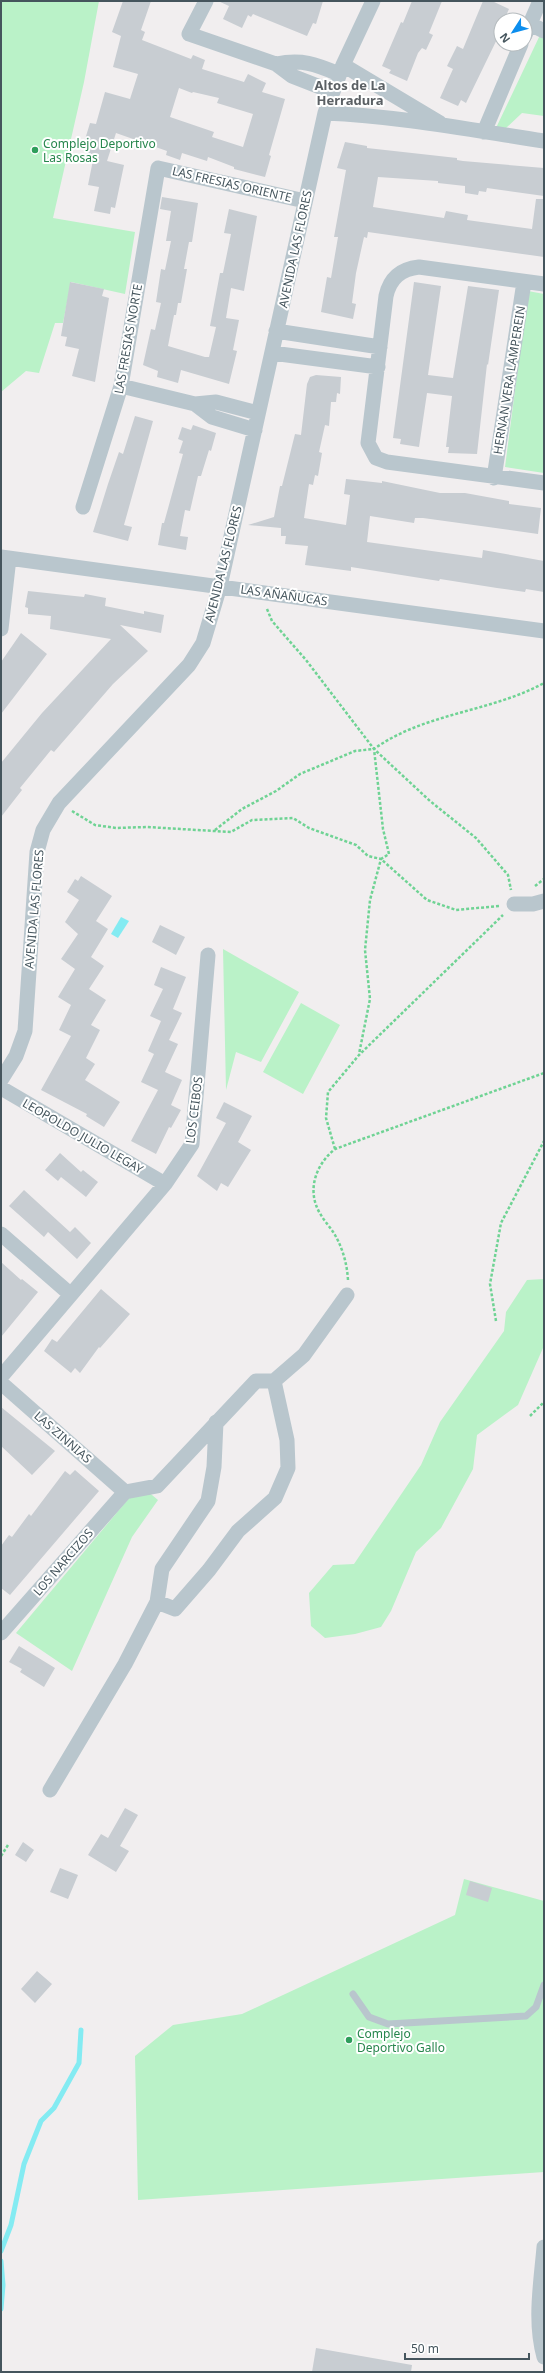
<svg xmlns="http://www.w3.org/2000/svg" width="545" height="2373" viewBox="0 0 545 2373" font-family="'Noto Sans',sans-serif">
<rect width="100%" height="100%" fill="#f1eeef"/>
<path fill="#baf2c8" d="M 1,1 L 99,1 L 84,82 L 53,218 L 135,232 L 125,294 L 71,282 L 63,323 L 55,323 L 39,373 L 26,371 L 1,392 Z
M 540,35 L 544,37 L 544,116 L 522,113 L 506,128 L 496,128 Z
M 528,291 L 544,294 L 544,473 L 505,467 Z
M 223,949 L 299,992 L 261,1062 L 236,1052 L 226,1090 Z
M 301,1003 L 340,1025 L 303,1094 L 263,1072 Z
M 544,1279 L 543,1348 L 518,1405 L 477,1435 L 473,1469 L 441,1528 L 416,1552 L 391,1611 L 381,1627 L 355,1634 L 325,1638 L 311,1626 L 309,1593 L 333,1565 L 354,1564 L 421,1465 L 440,1422 L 504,1331 L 506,1312 L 527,1280 Z
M 140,1485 L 158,1500 L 132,1537 L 72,1671 L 16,1633 Z
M 464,1879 L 544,1901 L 544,2172 L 138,2200 L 135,2056 L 173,2025 L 242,2014 L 455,1915 Z"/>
<path fill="#84ebf2" d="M 121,917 L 129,921 L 118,938 L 111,934 Z"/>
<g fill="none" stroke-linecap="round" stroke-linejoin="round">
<path stroke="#84ebf2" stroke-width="5" d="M 1,2251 L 11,2225 L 24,2164 L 41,2121 L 54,2108 L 79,2063 L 81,2030
M 1,2261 L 3,2285 L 1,2309"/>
</g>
<path fill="#c8cdd2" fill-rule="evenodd" d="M 123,1 L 151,1 L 141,30 L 145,32 L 142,40 L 191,59 L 193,55 L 205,60 L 202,69 L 244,82 L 248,74 L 266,83 L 262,92 L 285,99 L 269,155 L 271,156 L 265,177 L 234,169 L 234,167 L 208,157 L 207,161 L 182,153 L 180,160 L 166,155 L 167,151 L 116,133 L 107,161 L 124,165 L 115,208 L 111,207 L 110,214 L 94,211 L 99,187 L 88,185 L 93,160 L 86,159 L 88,147 L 83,146 L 90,123 L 96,124 L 105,92 L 130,99 L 138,74 L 113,67 L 121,36 L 112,32 ZM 179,88 L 192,93 L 193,92 L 219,98 L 217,103 L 253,114 L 243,147 L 212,137 L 214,132 L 170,117 Z
M 218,1 L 323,1 L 316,24 L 313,23 L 307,36 L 253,14 L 251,17 L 248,15 L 242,28 L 223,19 L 229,6 Z
M 412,1 L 442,1 L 429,33 L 433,35 L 426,50 L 422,48 L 418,53 L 407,81 L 389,73 L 391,70 L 382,66 L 401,22 L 403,23 Z
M 483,1 L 492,1 L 509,9 L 504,20 L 501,20 L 501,31 L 466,103 L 461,100 L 458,106 L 440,98 L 453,69 L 447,66 L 457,46 L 463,49 Z
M 345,142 L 367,146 L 367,148 L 457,158 L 457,160 L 463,161 L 544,168 L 544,196 L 487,188 L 486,192 L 479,191 L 478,195 L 465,193 L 465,186 L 438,183 L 438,181 L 378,177 L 373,207 L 444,218 L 446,211 L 468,215 L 467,220 L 532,229 L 536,199 L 544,199 L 544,257 L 368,232 L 367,238 L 364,237 L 356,273 L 352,303 L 356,304 L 353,319 L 321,312 L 327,277 L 331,278 L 338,237 L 334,237 L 346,170 L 337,168 Z
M 162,197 L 198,203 L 192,242 L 189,242 L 184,269 L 187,269 L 181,303 L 178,303 L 176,315 L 174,315 L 168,346 L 205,357 L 209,357 L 216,327 L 210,326 L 220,273 L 223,273 L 231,234 L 224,233 L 229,209 L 257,216 L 244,291 L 231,288 L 226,318 L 239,320 L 233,350 L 237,351 L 229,384 L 181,370 L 178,383 L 157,377 L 158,371 L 143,365 L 151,329 L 155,330 L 161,303 L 156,302 L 161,269 L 165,270 L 171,241 L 166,241 L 171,211 L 160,209 Z
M 70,282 L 104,289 L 102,296 L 109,298 L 95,382 L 72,376 L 79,349 L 65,346 L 67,337 L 61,336 Z
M 414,282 L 441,286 L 428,375 L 453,378 L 468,286 L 499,290 L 488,365 L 487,364 L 477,454 L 448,453 L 449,447 L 446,447 L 452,396 L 427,393 L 419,447 L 400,444 L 401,439 L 393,438 Z
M 316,375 L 341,377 L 340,394 L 337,393 L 336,402 L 331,402 L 329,426 L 325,425 L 319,452 L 322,453 L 318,476 L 315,475 L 313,485 L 309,484 L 304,518 L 346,525 L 350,495 L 344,494 L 346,479 L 382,483 L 382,481 L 440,493 L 465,493 L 509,501 L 509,504 L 541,508 L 538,534 L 423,518 L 415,518 L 414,523 L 370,516 L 367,542 L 482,558 L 483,550 L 544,561 L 544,592 L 526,589 L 525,592 L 497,588 L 440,579 L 439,581 L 351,567 L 351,571 L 305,565 L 308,546 L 285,544 L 286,536 L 281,536 L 281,528 L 248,525 L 274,517 L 280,486 L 282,486 L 295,434 L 301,435 L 307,384 L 310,377 Z
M 135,416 L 153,421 L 124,525 L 132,527 L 128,541 L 93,532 L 108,484 L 119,452 L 123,454 Z
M 193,425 L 216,433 L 211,451 L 209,450 L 201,476 L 198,476 L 190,511 L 185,510 L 180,536 L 188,537 L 186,550 L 158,545 L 162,523 L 164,523 L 183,454 L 179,453 L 183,441 L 178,439 L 182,427 L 191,430 Z
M 28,591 L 84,597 L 85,594 L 106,598 L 105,606 L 144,614 L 144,611 L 164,615 L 161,633 L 120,625 L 148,651 L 113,684 L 54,752 L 51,750 L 20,788 L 22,790 L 1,817 L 1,763 L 42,713 L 111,639 L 50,629 L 51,616 L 28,614 L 28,608 L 25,607 Z
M 21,633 L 47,654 L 1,714 L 1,662 Z
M 81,876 L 112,896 L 96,921 L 108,929 L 91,957 L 104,966 L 89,989 L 106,1000 L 91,1025 L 100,1030 L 86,1058 L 95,1064 L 85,1080 L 120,1102 L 104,1127 L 86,1116 L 87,1114 L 41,1090 L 71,1036 L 59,1030 L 71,1005 L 58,997 L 75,969 L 61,959 L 78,934 L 65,922 L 79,900 L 67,892 L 75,879 L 78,881 Z
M 160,925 L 185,937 L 176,955 L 152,942 Z
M 161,967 L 186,977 L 173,1009 L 182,1013 L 169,1040 L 178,1044 L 165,1072 L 182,1080 L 171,1105 L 181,1110 L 171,1128 L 169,1127 L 156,1154 L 131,1141 L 158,1090 L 141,1082 L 154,1054 L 148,1051 L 161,1021 L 150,1016 L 163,989 L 154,985 Z
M 224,1102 L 252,1116 L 238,1142 L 251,1150 L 228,1187 L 221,1183 L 217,1191 L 197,1176 L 226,1123 L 216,1118 Z
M 60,1153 L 81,1172 L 83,1170 L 98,1182 L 86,1197 L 61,1177 L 58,1181 L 45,1170 Z
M 24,1190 L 70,1232 L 75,1227 L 91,1243 L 77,1259 L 48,1232 L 44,1237 L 9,1206 Z
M 1,1262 L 21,1280 L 22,1279 L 38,1292 L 1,1337 Z
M 101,1289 L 130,1314 L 100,1348 L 99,1347 L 80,1373 L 75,1368 L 71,1373 L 44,1351 L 52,1339 L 57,1342 Z
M 1,1407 L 55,1451 L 32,1475 L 1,1446 Z
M 75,1470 L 99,1491 L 10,1595 L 1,1588 L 1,1546 L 9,1535 L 12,1537 L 29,1514 L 31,1516 L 65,1471 L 70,1475 Z
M 19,1646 L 55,1668 L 44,1687 L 20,1672 L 22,1669 L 9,1662 Z
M 125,1808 L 138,1815 L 120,1846 L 129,1851 L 116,1872 L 88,1855 L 101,1834 L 108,1838 Z
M 23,1842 L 34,1850 L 26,1862 L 15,1855 Z
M 60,1868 L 78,1875 L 68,1899 L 50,1892 Z
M 470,1881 L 492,1888 L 488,1902 L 466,1895 Z
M 37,1971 L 52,1984 L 35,2003 L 21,1989 Z
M 316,2348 L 412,2365 L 411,2372 L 312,2372 Z"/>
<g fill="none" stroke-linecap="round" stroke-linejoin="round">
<path stroke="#6fd394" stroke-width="2.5" stroke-dasharray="3 2" stroke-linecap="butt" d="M 267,609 L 272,621 L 306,660 L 374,749 L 430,801 L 476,838 L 508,875 L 511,890
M 72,811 L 95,825 L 116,828 L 147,827 L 231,832 L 252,820 L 293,818 L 309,828 L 356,845 L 368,856 L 381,859 L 370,900 L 365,950 L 370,999 L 359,1054
M 215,830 L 242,809 L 276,791 L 300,774 L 355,751 L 374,749
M 535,886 L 544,879
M 499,906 L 456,910 L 427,900 L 381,859 L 389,854 L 383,829 L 374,749 C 424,713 491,712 544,683
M 335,1149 L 326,1118 L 328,1092 L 359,1055 L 503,915
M 348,1280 C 347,1264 343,1249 335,1235 C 331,1228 325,1222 321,1215 C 306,1192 315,1165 335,1149 L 544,1073
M 496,1321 L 490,1284 L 501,1223 L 544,1141
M 530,1416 L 544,1402
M 1,1856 L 8,1845"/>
<path stroke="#b9c6cd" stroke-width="7" d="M 353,1994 L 369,2017 L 388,2024 L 526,2016 L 536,2007 L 544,1985"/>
<path stroke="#b9c6cd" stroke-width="15" d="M 206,1 L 189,34 L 276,64 L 292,76 L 333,92
M 530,24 L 544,31
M 525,35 L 540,1
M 276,64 C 302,59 315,64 339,74
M 343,65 L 440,123
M 325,113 C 398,116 471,130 544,141
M 484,132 L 521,44
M 544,284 L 419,267 C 401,269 390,278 386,296 L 368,443 L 376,458 L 387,462 L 544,483
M 276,331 L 380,347
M 272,353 L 378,367
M 121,386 L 195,404 L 216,402 L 258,413
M 195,404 L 212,417 L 255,430
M 494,478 L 524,282
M 83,507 L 121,386 L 158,168 L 305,201
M 1,557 L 544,631
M 1,629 L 9,558
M 514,904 L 533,904 L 544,901
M 1,1080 L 16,1056 L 25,1031 L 37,852 L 43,830 L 59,803 L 189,665 L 203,643 L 220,586 L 325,113 L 343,65 L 373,1
M 1,1088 L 165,1184
M 1,1234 L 70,1294
M 1,1377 L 165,1184 L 192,1144 L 208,955
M 274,1381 L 304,1355 L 347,1295
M 1,1383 L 125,1492
M 157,1602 L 162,1569 L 208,1501 L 214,1467 L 216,1422
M 1,1633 L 125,1492
M 50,1790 L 125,1664 L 157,1602 L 175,1609 L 209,1570 L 238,1531 L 275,1498 L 288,1468 L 287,1440 L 274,1381 L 256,1381 L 157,1486 L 125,1492
M 544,2247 C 541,2283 534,2321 544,2357"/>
</g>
<g fill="#2e9e5b" stroke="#fff" stroke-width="1.5">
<circle cx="35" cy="150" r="4"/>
<circle cx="349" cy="2040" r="4"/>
</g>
<g text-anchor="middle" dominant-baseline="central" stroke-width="4" stroke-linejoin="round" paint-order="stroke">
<g font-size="12" fill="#27864d" stroke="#fff" text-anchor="start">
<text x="43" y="143">Complejo Deportivo<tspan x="43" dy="14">Las Rosas</tspan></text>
<text x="357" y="2033">Complejo<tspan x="357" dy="14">Deportivo Gallo</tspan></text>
</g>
<g font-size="12" fill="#45555d" stroke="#fff">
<text transform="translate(232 184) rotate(13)">LAS FRESIAS ORIENTE</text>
<text transform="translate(295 249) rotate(-78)">AVENIDA LAS FLORES</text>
<text transform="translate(128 339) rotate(-80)">LAS FRESIAS NORTE</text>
<text transform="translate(509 380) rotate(-81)">HERNAN VERA LAMPEREIN</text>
<text transform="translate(223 564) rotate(-76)">AVENIDA LAS FLORES</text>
<text transform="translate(284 595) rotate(8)">LAS AÑAÑUCAS</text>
<text transform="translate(34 909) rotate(-85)">AVENIDA LAS FLORES</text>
<text transform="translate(194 1110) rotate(-83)">LOS CEIBOS</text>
<text transform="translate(83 1136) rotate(30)">LEOPOLDO JULIO LEGAY</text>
<text transform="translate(63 1437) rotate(41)">LAS ZINNIAS</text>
<text transform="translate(63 1562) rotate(-49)">LOS NARCIZOS</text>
</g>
<g font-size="13" font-weight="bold" fill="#5b6064" stroke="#fff">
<text x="350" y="85">Altos de La<tspan x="350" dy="15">Herradura</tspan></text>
</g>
</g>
<rect width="545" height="2373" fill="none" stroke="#45555d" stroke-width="4"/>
<g transform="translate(513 32) rotate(234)"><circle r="19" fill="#ffffff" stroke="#b5bbbe"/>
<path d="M0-3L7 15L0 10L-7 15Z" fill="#0c8eee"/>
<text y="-6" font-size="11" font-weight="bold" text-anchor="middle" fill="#45555d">N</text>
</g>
<path d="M405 2353v6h124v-6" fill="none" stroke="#45555d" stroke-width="2"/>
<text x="411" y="2353" font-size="12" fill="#45555d" stroke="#ffffff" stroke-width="3" paint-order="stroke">50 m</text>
</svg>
